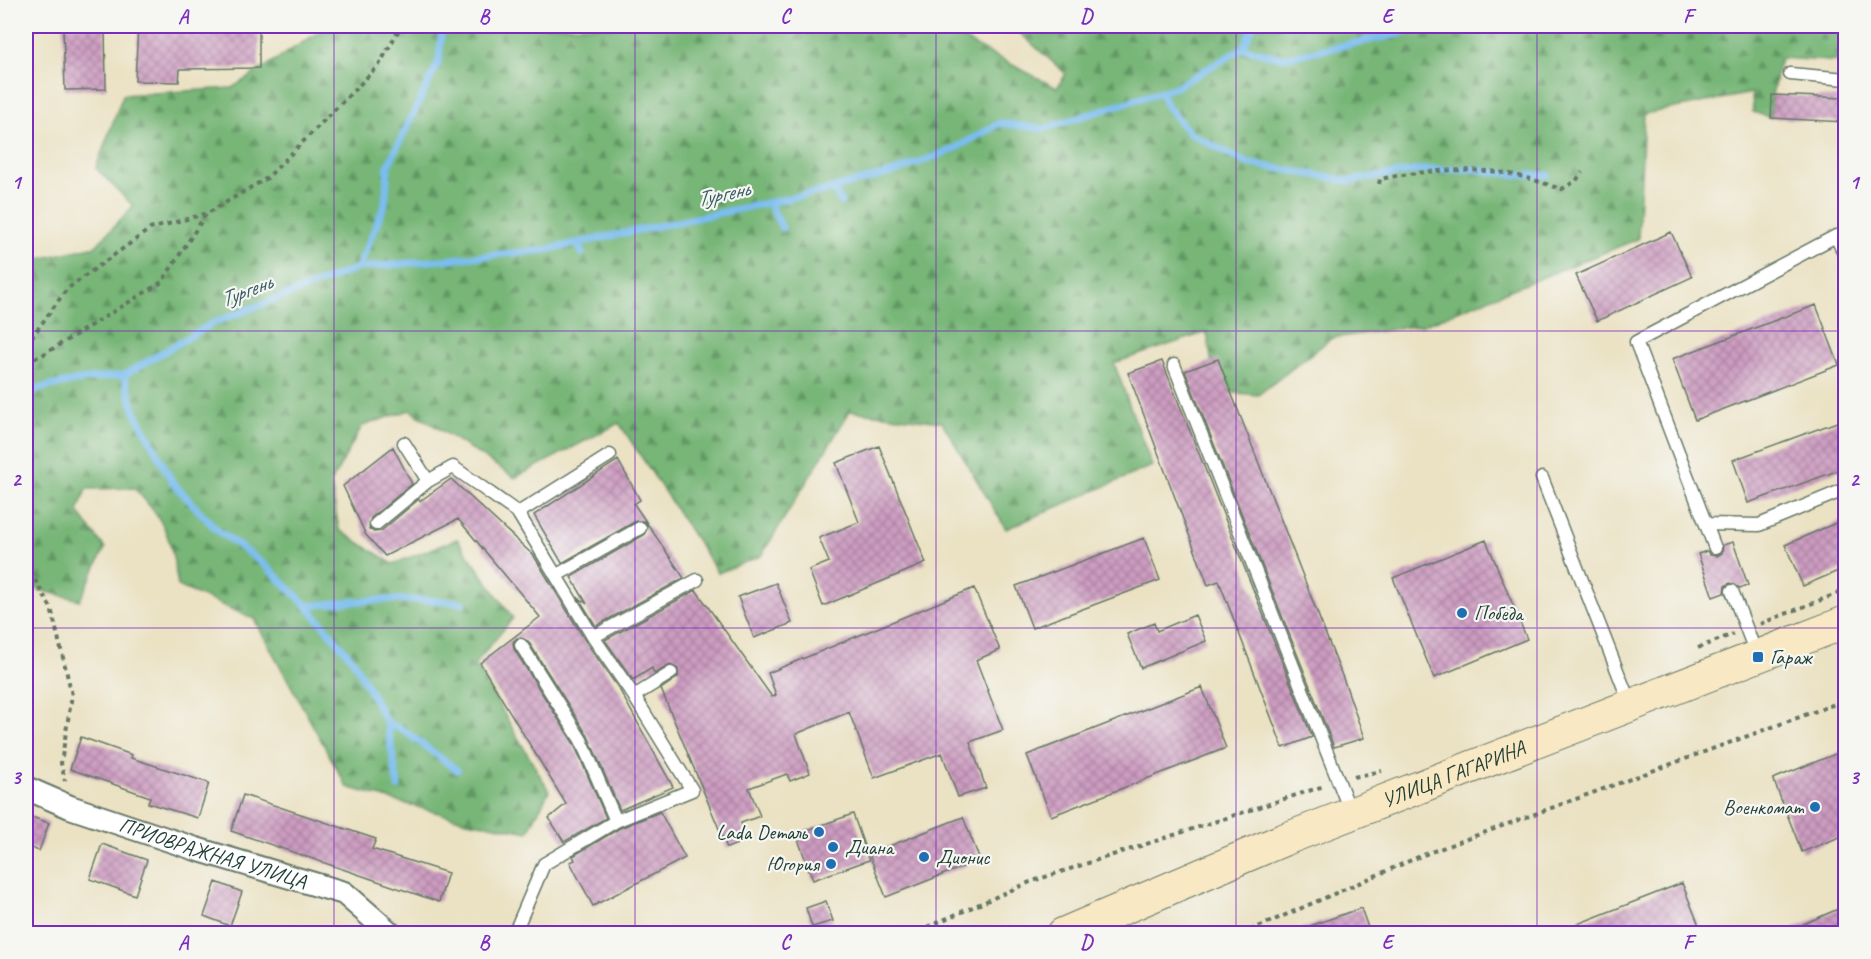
<svg xmlns="http://www.w3.org/2000/svg" width="1871" height="959" viewBox="0 0 1871 959" font-family="Caveat,sans-serif">
<defs>
<pattern id="forest-firs" width="22" height="20" patternUnits="userSpaceOnUse" patternTransform="scale(1.5)"><rect width="22" height="20" fill="#77b677"/><path d="M5 1l3.5 6h-7zM16 11l3.5 6h-7z" fill="#619562"/></pattern>
<pattern id="building-cross-hatch" width="8" height="8" patternUnits="userSpaceOnUse" patternTransform="scale(1.5)"><rect width="8" height="8" fill="#cd9cc1"/><path d="M0 0l8 8M0 8l8-8" fill="none" stroke="#a6809e"/></pattern>
</defs>
<rect width="100%" height="100%" fill="#f6f6f2"/>
<filter id="ink" filterUnits="userSpaceOnUse"><feTurbulence type="fractalNoise" baseFrequency=".0167" numOctaves="2"/><feDisplacementMap in="SourceGraphic" scale="12" xChannelSelector="R" yChannelSelector="G"/><feConvolveMatrix kernelMatrix="1 2 1 2 8 2 1 2 1" color-interpolation-filters="sRGB"/></filter>
<filter id="wash" filterUnits="userSpaceOnUse"><feTurbulence type="fractalNoise" baseFrequency=".008" numOctaves="4" result="noise"/><feDisplacementMap in="SourceGraphic" scale="24" xChannelSelector="R" yChannelSelector="G"/><feGaussianBlur stdDeviation="1.35" result="paint"/><feColorMatrix in="noise" values="0 0 0 0 0 0 0 0 0 0 0 0 0 0 0 0 0 1.4 0 .05"/><feComposite in="paint" operator="in"/></filter>
<g filter="url(#wash)">
<rect width="100%" height="100%" fill="#ebe2c4"/>
<path fill="url(#forest-firs)" stroke="#4b7a56" stroke-width="1.5" d="M 328,26 L 926,26 L 953,34 L 1057,88 L 1066,74 L 1012,26 L 1845,26 L 1845,62 L 1780,58 L 1772,95 L 1771,118 L 1753,112 L 1752,93 L 1644,114 L 1638,239 L 1423,325 L 1332,338 L 1258,395 L 1216,391 L 1207,332 L 1114,363 L 1152,466 L 1006,529 L 942,422 L 850,411 L 761,556 L 718,573 L 619,423 L 515,478 L 410,410 L 362,426 L 331,483 L 339,530 L 393,564 L 457,539 L 513,618 L 475,664 L 549,791 L 528,832 L 467,821 L 347,787 L 254,619 L 178,586 C 170,537 169,525 134,488 L 86,489 L 78,512 L 105,548 L 80,600 L 39,590 L 26,581 L 26,262 L 96,246 L 133,206 L 96,168 L 123,95 L 232,88 Z"/>
<g fill="none" stroke-linecap="round" stroke-linejoin="round">
<path stroke="#7abdf0" stroke-width="7" d="M 1243,48 L 1253,26
M 1160,92 L 1167,106 L 1189,133 L 1247,163 L 1349,181 L 1421,170 L 1472,169 L 1514,175 L 1547,175
M 833,189 L 841,202
M 769,203 L 782,228
M 577,243 L 582,253
M 358,268 L 385,204 L 388,166 L 439,61 L 442,26
M 124,375 L 134,410 L 173,483 L 217,530 L 265,565 L 307,606 L 353,660 L 387,723 L 398,787
M 26,391 L 80,380 L 124,375 L 213,323 L 358,268 L 545,250 L 823,191 L 891,173 L 954,149 L 1000,123 L 1043,129 L 1176,87 L 1243,48 L 1282,58 L 1399,34 L 1420,26
M 307,606 C 360,600 409,597 462,603
M 387,723 L 403,730 L 457,770"/>
</g>
<g id="blocks">
<path fill="url(#building-cross-hatch)" d="M 63,26 L 105,26 L 106,89 L 65,90 Z
M 138,26 L 259,26 L 259,68 L 180,69 L 179,82 L 135,81 Z
M 1772,95 L 1845,98 L 1845,122 L 1771,118 Z
M 1671,232 L 1692,277 L 1597,321 L 1576,275 Z
M 1816,305 L 1839,365 L 1695,420 L 1672,359 Z
M 1218,359 L 1346,686 L 1364,738 L 1334,747 L 1185,371 Z
M 1162,361 L 1312,737 L 1283,748 L 1219,581 L 1208,585 L 1128,373 Z
M 1845,419 L 1845,468 L 1748,503 L 1733,460 Z
M 879,446 L 926,563 L 823,606 L 809,570 L 829,562 L 819,538 L 859,522 L 836,463 Z
M 393,447 L 412,484 L 371,518 L 369,529 L 374,532 L 381,531 L 419,499 L 420,501 L 451,479 L 534,556 L 586,642 L 619,689 L 673,787 L 620,810 L 588,736 L 528,641 L 517,638 L 513,642 L 514,649 L 574,744 L 606,818 L 564,842 L 549,818 L 566,804 L 480,663 L 540,617 L 458,519 L 385,556 L 366,535 L 343,486 Z
M 618,460 L 640,500 L 634,504 L 684,578 L 596,626 L 578,597 L 587,604 L 571,577 L 644,535 L 647,524 L 644,521 L 636,521 L 562,563 L 534,515 Z
M 1845,519 L 1845,568 L 1803,586 L 1785,545 Z
M 1144,538 L 1160,580 L 1032,628 L 1016,586 Z
M 1486,540 L 1527,639 L 1434,678 L 1393,578 Z
M 1733,542 L 1748,585 L 1740,588 L 1730,583 L 1725,586 L 1724,593 L 1713,597 L 1698,554 L 1707,551 L 1710,555 L 1717,556 L 1722,553 L 1723,545 Z
M 776,583 L 792,623 L 754,638 L 738,597 Z
M 974,588 L 1000,650 L 976,660 L 1003,730 L 970,742 L 986,788 L 958,797 L 942,753 L 874,778 L 849,712 L 796,734 L 810,773 L 790,781 L 787,774 L 749,788 L 760,816 L 741,823 L 747,840 L 727,848 L 661,689 L 678,677 L 678,669 L 670,665 L 654,674 L 652,668 L 633,680 L 605,640 L 696,590 L 772,697 L 776,695 L 768,673 Z
M 1195,615 L 1206,641 L 1141,668 L 1127,634 L 1154,623 L 1157,631 Z
M 1202,687 L 1226,748 L 1051,816 L 1027,755 Z
M 81,737 L 132,755 L 131,758 L 209,783 L 198,818 L 148,803 L 150,797 L 70,769 Z
M 1845,750 L 1845,835 L 1802,852 L 1773,779 Z
M 243,795 L 376,839 L 372,849 L 448,873 L 439,902 L 231,831 Z
M 660,812 L 685,858 L 593,906 L 570,862 L 575,860 L 573,856 L 620,828 Z
M 853,814 L 869,860 L 813,880 L 796,834 Z
M 26,815 L 49,823 L 39,851 L 26,846 Z
M 963,817 L 980,860 L 886,897 L 869,854 Z
M 102,844 L 147,860 L 135,895 L 90,879 Z
M 216,882 L 242,892 L 230,926 L 204,916 Z
M 1682,883 L 1702,933 L 1557,933 L 1557,932 Z
M 826,901 L 833,921 L 812,927 L 806,908 Z
M 1845,906 L 1845,933 L 1783,933 Z
M 1361,908 L 1370,933 L 1297,933 L 1296,931 Z"/>
</g>
</g>
<g filter="url(#ink)">
<use href="#blocks" fill-opacity="0" stroke="#676" stroke-width="1.5"/>
<g fill="none" stroke-linecap="round" stroke-linejoin="round">
<g stroke="#676" stroke-width="15">
<path id="lane" d="M 1790,74 L 1846,79
M 1174,365 L 1351,813
M 404,443 L 428,481
M 1542,478 L 1631,706
M 518,513 L 610,455
M 376,524 L 428,481 L 453,467 L 518,513 L 593,637 L 634,696 L 692,790 L 616,821 L 544,864 L 514,934
M 1706,524 L 1759,525 L 1846,489
M 1715,548 L 1636,342 L 1836,236 L 1846,258
M 557,575 L 640,528
M 1732,591 L 1757,656
M 593,637 L 697,580
M 521,645 L 581,740 L 616,821
M 634,696 L 671,673"/>
</g>
<g stroke="#676" stroke-width="26">
<g id="street">
<path id="s1" d="M 26,788 L 70,807 L 196,849 L 344,893 L 391,934"/>
</g>
</g>
<g stroke="#676" stroke-width="34">
<g id="secondary">
<path id="s2" d="M 1063,934 L 1283,840 L 1846,622"/>
</g>
</g>
<path stroke="#676" stroke-width="4" stroke-dasharray="4.5 4.5" stroke-linecap="butt" d="M 1379,184 L 1380,179 C 1425,170 1483,165 1527,178 C 1539,181 1550,186 1562,189 L 1576,181 L 1582,172
M 26,345 L 67,289 L 150,229 L 205,214
M 26,362 L 44,354 L 162,282 L 206,214 L 267,178 L 379,65 L 401,26
M 26,564 L 51,608 L 72,695 L 61,763 L 65,781
M 1760,624 L 1846,590
M 1698,648 L 1733,634
M 1354,777 L 1382,771
M 911,934 L 1030,882 L 1324,786
M 1242,934 L 1423,855 L 1846,700"/>
<use href="#lane" stroke="#fff" stroke-width="12"/>
<use href="#street" stroke="#fff" stroke-width="22"/>
<use href="#secondary" stroke="#f8e8c3" stroke-width="32"/>
</g>
</g>
<path fill="none" stroke="#7b2cbf" stroke-width="1.5" stroke-opacity="0.55" d="M 334,26 L 334,934M 635,26 L 635,934M 936,26 L 936,934M 1236,26 L 1236,934M 1537,26 L 1537,934M 26,331 L 1846,331M 26,628 L 1846,628"/>
<g fill="#1f6fb2" stroke="#f6f6f2" stroke-width="2">
<circle cx="1462" cy="613" r="6"/>
<rect x="1752" y="651" width="12" height="12" rx="3"/>
<circle cx="1815" cy="807" r="6"/>
<circle cx="819" cy="832" r="6"/>
<circle cx="833" cy="847" r="6"/>
<circle cx="924" cy="857" r="6"/>
<circle cx="831" cy="864" r="6"/>
</g>
<g text-anchor="middle" dominant-baseline="central" stroke-width="4.5" stroke-linejoin="round" paint-order="stroke">
<g font-size="21" fill="#1f3d34" stroke="#f6f6f2" text-anchor="start">
<text x="1474" y="613">Победа</text>
<text x="1770" y="657">Гараж</text>
<text x="1803" y="807" text-anchor="end">Военкомат</text>
<text x="807" y="832" text-anchor="end">Lada Dеталь</text>
<text x="845" y="847">Диана</text>
<text x="936" y="857">Дионис</text>
<text x="819" y="864" text-anchor="end">Югория</text>
</g>
<g font-size="21" fill="#1f3d34" stroke="#f6f6f2">
<text stroke="none"><textPath href="#s2" startOffset="422">УЛИЦА ГАГАРИНА</textPath></text>
<text stroke="none"><textPath href="#s1" startOffset="198">ПРИОВРАЖНАЯ УЛИЦА</textPath></text>
</g>
<g font-size="22" font-style="italic" fill="#365d63" stroke="#f6f6f2">
<text transform="translate(723 194) rotate(-12)">Тургень</text>
<text transform="translate(246 291) rotate(-21)">Тургень</text>
</g>
</g>
<rect width="1871" height="959" fill="none" stroke="#f6f6f2" stroke-width="66"/>
<rect x="33" y="33" width="1805" height="893" fill="none" stroke="#7b2cbf" stroke-width="2"/>
<g font-size="20" text-anchor="middle" font-weight="bold" fill="#7b2cbf">
<text x="183" y="23">A</text>
<text x="484" y="23">B</text>
<text x="785" y="23">C</text>
<text x="1086" y="23">D</text>
<text x="1387" y="23">E</text>
<text x="1688" y="23">F</text>
<text x="16" y="189">1</text>
<text x="1854" y="189">1</text>
<text x="16" y="486">2</text>
<text x="1854" y="486">2</text>
<text x="16" y="784">3</text>
<text x="1854" y="784">3</text>
<text x="183" y="949">A</text>
<text x="484" y="949">B</text>
<text x="785" y="949">C</text>
<text x="1086" y="949">D</text>
<text x="1387" y="949">E</text>
<text x="1688" y="949">F</text>
</g>
</svg>
